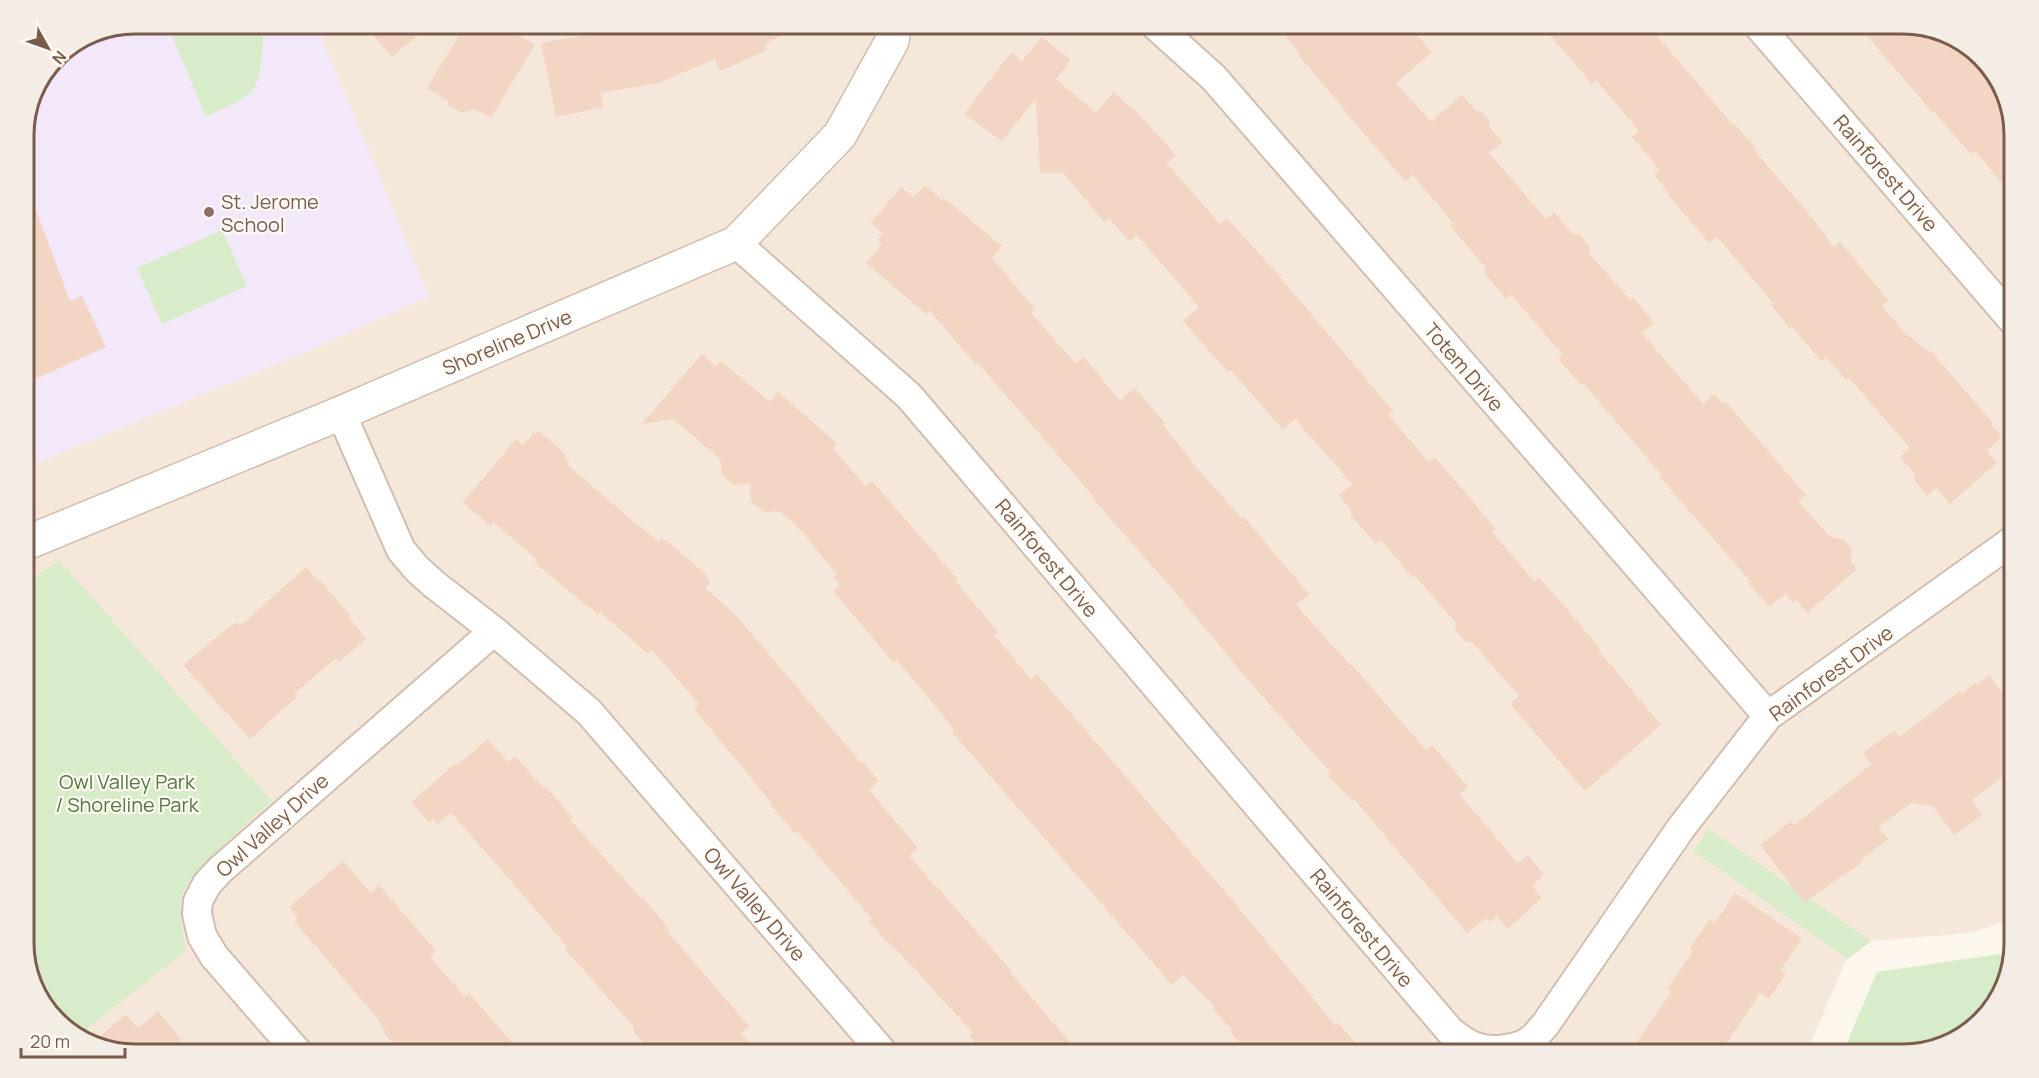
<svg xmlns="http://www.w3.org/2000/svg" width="2039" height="1078" viewBox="0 0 2039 1078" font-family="Manrope,sans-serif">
<rect width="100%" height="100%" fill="#fdf6ec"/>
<path fill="#f5e8da" d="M 135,24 L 1904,24 L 1953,36 L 1996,74 L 2015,128 L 2015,918 L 1971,933 L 1871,941 L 1846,960 L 1806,1054 L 135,1054 L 86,1042 L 43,1005 L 24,950 L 24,128 L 57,56 L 93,32 Z"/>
<path fill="#f3e8fa" d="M 135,24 L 316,24 L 429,296 L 313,349 L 24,468 L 24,128 L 57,56 L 93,32 Z"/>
<path fill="#d8ecc9" d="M 167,24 L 262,24 C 264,42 263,84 248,95 C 236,104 219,110 206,117 Z
M 222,230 L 247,286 L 162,324 L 137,268 Z
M 59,560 L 272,801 C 253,818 187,874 182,895 C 177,913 184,933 186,951 L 78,1035 L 43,1005 L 24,950 L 24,585 Z
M 1709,829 L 1871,941 L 1848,959 L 1693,851 Z
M 2013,952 L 2003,992 L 1965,1035 L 1904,1054 L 1842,1054 L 1877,972 Z"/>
<path fill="#f3d5c3" d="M 363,24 L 431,24 L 392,57 Z
M 466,24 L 499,24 L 535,45 L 491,118 L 475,109 L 462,113 L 448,105 L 448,101 L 427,88 Z
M 622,24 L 807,24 L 764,44 L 767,50 L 720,71 L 715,59 L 658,83 L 601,93 L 603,107 L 556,117 L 541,43 L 599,33 Z
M 1275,24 L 1407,24 L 1432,52 L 1396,83 L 1431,122 L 1462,95 L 1476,111 L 1481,111 L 1490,122 L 1489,127 L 1503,142 L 1489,153 L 1546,219 L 1554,212 L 1573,234 L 1579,234 L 1589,246 L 1589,253 L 1630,300 L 1633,297 L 1654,323 L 1642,333 L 1703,404 L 1714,394 L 1723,404 L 1726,402 L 1806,495 L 1798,501 L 1830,537 L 1843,539 L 1852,549 L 1851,562 L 1857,569 L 1807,613 L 1796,600 L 1793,603 L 1786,594 L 1770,607 L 1748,583 L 1750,581 L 1659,476 L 1661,474 L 1583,383 L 1581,385 L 1558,359 L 1563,355 L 1511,295 L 1506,299 L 1484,272 L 1487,269 L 1450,226 L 1453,223 L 1413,175 L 1405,181 L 1344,111 L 1345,110 L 1298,55 L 1300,54 Z
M 1541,24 L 1647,24 L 1733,125 L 1734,124 L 1757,149 L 1755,151 L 1808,213 L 1834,247 L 1840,242 L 1862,268 L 1888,300 L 1882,306 L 1903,331 L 1928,352 L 1930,350 L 1993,423 L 1991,424 L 2002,437 L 1987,450 L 1997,463 L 1950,504 L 1936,488 L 1927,496 L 1914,480 L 1915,475 L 1900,457 L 1910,448 L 1849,378 L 1846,380 L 1826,357 L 1821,361 L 1792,327 L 1790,328 L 1771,305 L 1773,303 L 1717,237 L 1709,243 L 1668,195 L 1670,194 L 1654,175 L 1660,170 L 1632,137 L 1639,131 L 1596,80 L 1592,84 Z
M 1857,24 L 1904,24 L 1953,36 L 1996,74 L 2015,128 L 2015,198 L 1975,151 L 1971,154 L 1933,111 L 1932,112 Z
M 1042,37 L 1071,60 L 1056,79 L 1096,113 L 1113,92 L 1136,111 L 1176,155 L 1167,163 L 1220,224 L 1227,218 L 1281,278 L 1393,411 L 1388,415 L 1429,462 L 1435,457 L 1496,529 L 1492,532 L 1534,581 L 1539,577 L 1600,648 L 1598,650 L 1661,725 L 1585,791 L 1510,704 L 1519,696 L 1472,642 L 1466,642 L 1455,630 L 1456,623 L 1415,576 L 1413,578 L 1381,540 L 1376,544 L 1351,516 L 1351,510 L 1339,495 L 1352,484 L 1295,419 L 1282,429 L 1231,370 L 1228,372 L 1183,321 L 1199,307 L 1137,235 L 1130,242 L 1109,219 L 1105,223 L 1063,173 L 1040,173 L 1036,99 L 1002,141 L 964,114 L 1006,59 L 1012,53 L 1022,61 Z
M 925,185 L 942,200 L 944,198 L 1002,246 L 992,258 L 1035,309 L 1031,313 L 1076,364 L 1084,357 L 1120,401 L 1135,388 L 1165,423 L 1163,425 L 1197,468 L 1241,518 L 1243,516 L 1309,594 L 1296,605 L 1350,665 L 1351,664 L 1426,750 L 1432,745 L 1468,787 L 1459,794 L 1518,863 L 1528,855 L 1544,875 L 1532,886 L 1542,898 L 1507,929 L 1497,916 L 1490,922 L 1486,918 L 1467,933 L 1354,799 L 1352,801 L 1328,776 L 1331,773 L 1247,679 L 1175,592 L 1092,498 L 1094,497 L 977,362 L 975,364 L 930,311 L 926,314 L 866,263 L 882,244 L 877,240 L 883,234 L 871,223 L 901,187 L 913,197 Z
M 27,186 L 70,301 L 82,296 L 106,347 L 24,384 L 24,187 Z
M 702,354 L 716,367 L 721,361 L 770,402 L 778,392 L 837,443 L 833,448 L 865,486 L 872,481 L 958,580 L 956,582 L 998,632 L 994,635 L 1031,679 L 1037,674 L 1234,902 L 1335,1025 L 1338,1023 L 1365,1054 L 1252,1054 L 1246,1046 L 1242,1045 L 1230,1032 L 1232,1030 L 1213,1009 L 1213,1005 L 1183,975 L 1172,985 L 952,732 L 954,729 L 897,660 L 894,663 L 833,591 L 840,585 L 833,577 L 837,574 L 797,526 L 779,511 L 764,512 L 751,501 L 750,484 L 734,485 L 722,475 L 720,459 L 673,419 L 642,424 Z
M 538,430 L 566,455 L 565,457 L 570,461 L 567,464 L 628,517 L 659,542 L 662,538 L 665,541 L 666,540 L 707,575 L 706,576 L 711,581 L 705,588 L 734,613 L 861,763 L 863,762 L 879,781 L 869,790 L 918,848 L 909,856 L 1011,970 L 1009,971 L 1080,1054 L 984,1054 L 969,1036 L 973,1033 L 896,949 L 895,950 L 869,921 L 872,919 L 798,832 L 796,834 L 770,804 L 771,802 L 694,709 L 699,704 L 652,650 L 648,654 L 601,613 L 598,615 L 535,563 L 537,560 L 493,522 L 490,526 L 463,502 L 516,439 L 523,445 L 534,432 L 535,434 Z
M 306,567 L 318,581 L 319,579 L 350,615 L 349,617 L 366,639 L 339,662 L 336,658 L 295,693 L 298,696 L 250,739 L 183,665 L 231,625 L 232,626 L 237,622 L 240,626 Z
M 1989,675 L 2015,710 L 2015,767 L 1972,800 L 1982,815 L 1954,835 L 1933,806 L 1911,803 L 1878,827 L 1888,839 L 1861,860 L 1860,864 L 1804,902 L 1760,845 L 1791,821 L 1794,825 L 1872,764 L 1863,753 L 1895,730 L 1899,737 L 1960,691 L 1962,693 L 1975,683 L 1977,685 Z
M 488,739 L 508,762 L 515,756 L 544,789 L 546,787 L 573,818 L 570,820 L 641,898 L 642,897 L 669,929 L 667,931 L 749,1026 L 741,1033 L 759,1054 L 654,1054 L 634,1033 L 634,1027 L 565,949 L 567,947 L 529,902 L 451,813 L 437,824 L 433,819 L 429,823 L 411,802 L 456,763 L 457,765 Z
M 343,861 L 371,893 L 379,885 L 436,951 L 430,957 L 465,997 L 469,993 L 522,1054 L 403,1054 L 383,1032 L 385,1030 L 377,1018 L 294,921 L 298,918 L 289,907 Z
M 1735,893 L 1802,938 L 1781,970 L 1786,973 L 1769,999 L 1760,993 L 1719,1054 L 1713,1054 L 1700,1045 L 1694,1054 L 1629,1054 L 1671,992 L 1667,989 L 1693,951 L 1690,948 L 1710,919 L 1715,923 Z
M 158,1011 L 181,1039 L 179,1040 L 191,1054 L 135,1054 L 91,1044 L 126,1014 L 138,1028 Z"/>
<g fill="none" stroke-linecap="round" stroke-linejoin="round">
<g stroke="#d1beb0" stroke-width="32">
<path id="minor" d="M 1154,24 L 1214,78 L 1768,716
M 1757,24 L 2015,323
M 736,243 L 909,396 L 1450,1031 C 1468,1046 1483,1053 1506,1049 C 1515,1048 1525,1045 1532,1039 C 1537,1035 1541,1029 1545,1025 L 1681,828 L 1768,716 L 2015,539
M 341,413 L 401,550 L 417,569 L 435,585 L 494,631 L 589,712 L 884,1054
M 299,1054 L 214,956 L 202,936 L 197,914 L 198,901 L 207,884 L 220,870 L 494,631"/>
</g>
<g stroke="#d1beb0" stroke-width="36">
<path id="tertiary" d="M 24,544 L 341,413 L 736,243 L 840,135 L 892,41 L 895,24"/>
</g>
<use href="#minor" stroke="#fff" stroke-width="28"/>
<use href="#tertiary" stroke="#fff" stroke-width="33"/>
</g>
<circle fill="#8d6e63" stroke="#fffaf3" stroke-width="2" cx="209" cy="212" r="6"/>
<g text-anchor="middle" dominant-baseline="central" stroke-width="4.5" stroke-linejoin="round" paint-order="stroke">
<g font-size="20" fill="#7a5c4d" stroke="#fffaf3">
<text transform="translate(1886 173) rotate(49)">Rainforest Drive</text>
<text transform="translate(507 342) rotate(-23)">Shoreline Drive</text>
<text transform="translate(1464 367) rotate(49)">Totem Drive</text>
<text transform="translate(1047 558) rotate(50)">Rainforest Drive</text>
<text transform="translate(1831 673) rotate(-36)">Rainforest Drive</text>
<text transform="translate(272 825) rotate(-42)">Owl Valley Drive</text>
<text transform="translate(755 904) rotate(49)">Owl Valley Drive</text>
<text transform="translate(1362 928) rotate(50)">Rainforest Drive</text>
</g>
<g font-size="20" fill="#785e54" stroke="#fffaf3" text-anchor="start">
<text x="221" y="201">St. Jerome<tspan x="221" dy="23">School</tspan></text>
</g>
<g font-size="20" fill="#537a41" stroke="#fffaf3">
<text x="127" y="781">Owl Valley Park<tspan x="127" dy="23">/ Shoreline Park</tspan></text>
</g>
</g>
<path d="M0 0H2039V1078H0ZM135 34H1903A101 101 0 0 1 2004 135V943A101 101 0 0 1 1903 1044H135A101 101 0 0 1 34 943V135A101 101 0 0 1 135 34Z" fill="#f4ede6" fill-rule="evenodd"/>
<path fill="none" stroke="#7a5c4d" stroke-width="3" d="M135 34H1903A101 101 0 0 1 2004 135V943A101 101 0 0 1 1903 1044H135A101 101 0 0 1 34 943V135A101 101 0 0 1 135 34Z"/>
<g transform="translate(48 48) rotate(130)" stroke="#fffaf3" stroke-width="4.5" paint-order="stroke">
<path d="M0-4.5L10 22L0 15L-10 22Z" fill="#7a5c4d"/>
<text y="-9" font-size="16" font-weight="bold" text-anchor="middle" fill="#7a5c4d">N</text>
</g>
<path d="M21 1048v9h104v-9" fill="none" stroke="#7a5c4d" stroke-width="3"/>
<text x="30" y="1048" font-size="18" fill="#7a5c4d" stroke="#fffaf3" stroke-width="4.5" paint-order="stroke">20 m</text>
</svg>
